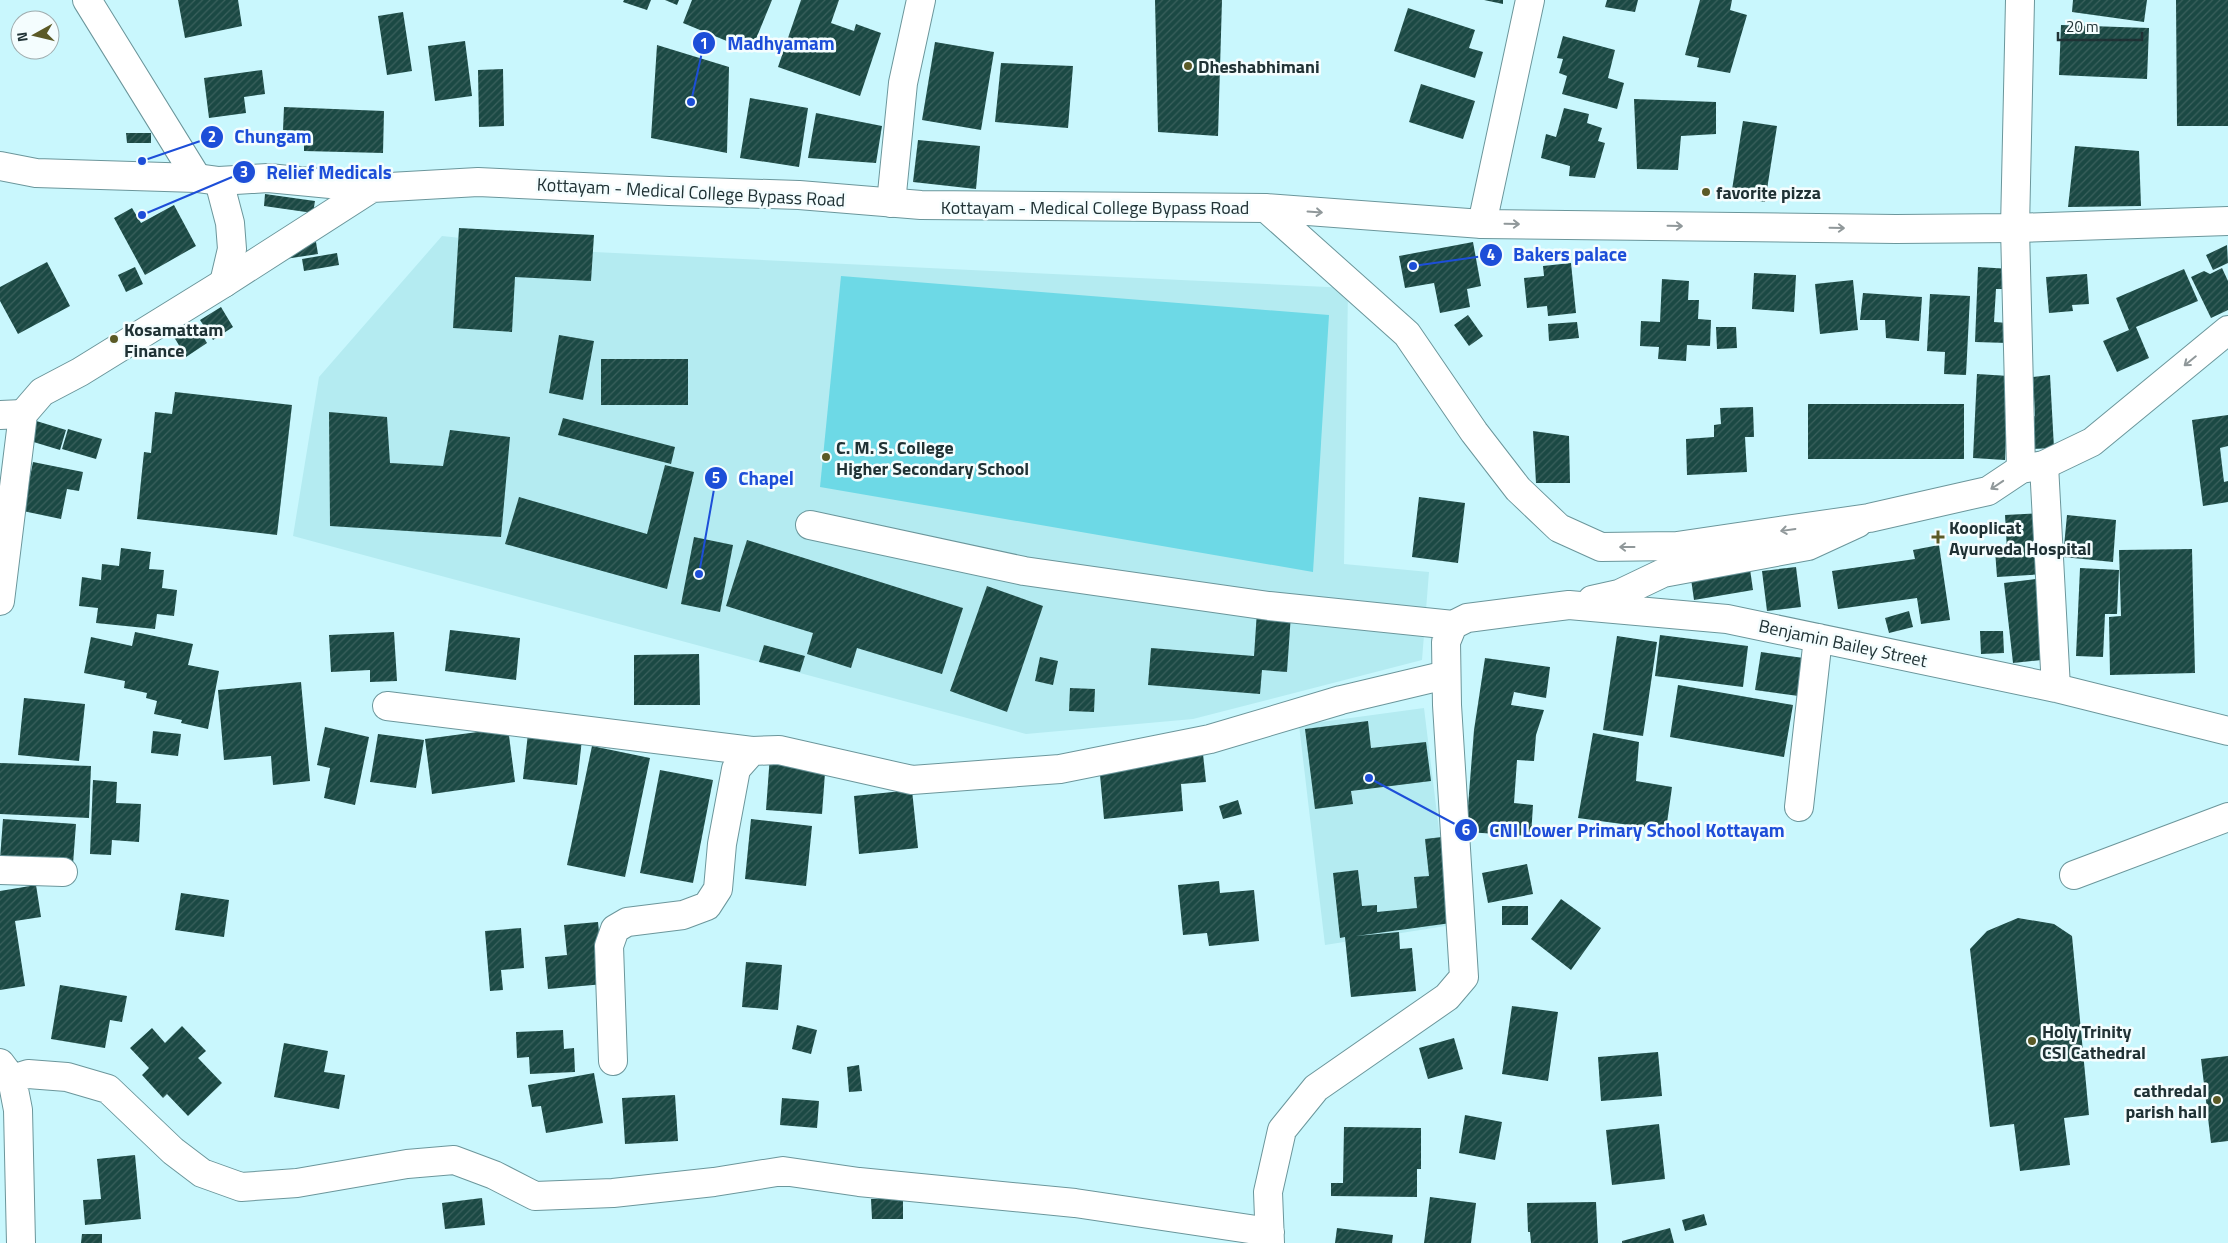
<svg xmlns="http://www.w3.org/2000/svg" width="2228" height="1243" viewBox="0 0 2228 1243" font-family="'Titillium Web',sans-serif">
<defs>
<pattern id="building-hatch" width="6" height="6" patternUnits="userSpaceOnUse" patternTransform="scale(1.25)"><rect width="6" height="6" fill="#1b4944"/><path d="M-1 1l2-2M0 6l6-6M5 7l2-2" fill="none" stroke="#3b615d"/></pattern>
</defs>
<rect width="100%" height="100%" fill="#c9f7fd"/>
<path fill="#b4ebf1" d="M 442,236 L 594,252 L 1348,288 L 1344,564 L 1429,572 L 1422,660 L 1193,719 L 1026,734 L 293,536 L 319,377 Z
M 1424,708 L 1439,830 L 1444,839 L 1452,925 L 1325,945 L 1299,725 Z"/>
<path fill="#6dd9e6" d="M 841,276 L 1329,315 L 1313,572 L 820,487 Z"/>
<path fill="url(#building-hatch)" d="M 178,0 L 238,0 L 242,26 L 185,38 Z
M 624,0 L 651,0 L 647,10 L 623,2 Z
M 665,0 L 679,0 L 677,5 Z
M 692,0 L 772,0 L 751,51 L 683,23 Z
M 801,0 L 839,0 L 831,23 L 854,31 L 856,24 L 881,33 L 860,96 L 778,67 Z
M 1155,0 L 1222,0 L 1218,136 L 1158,132 Z
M 1484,0 L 1503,0 L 1503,4 Z
M 1607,0 L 1638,0 L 1635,12 L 1605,7 Z
M 1700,0 L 1732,0 L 1730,10 L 1747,15 L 1730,73 L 1697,67 L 1699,58 L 1685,55 Z
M 2073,0 L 2147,0 L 2144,22 L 2072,12 Z
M 2176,0 L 2228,0 L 2228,126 L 2177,126 Z
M 1408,8 L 1475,30 L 1469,48 L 1483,52 L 1475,78 L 1394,51 Z
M 403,12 L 412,71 L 387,75 L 378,16 Z
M 2061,25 L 2149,28 L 2147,79 L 2059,75 Z
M 1563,36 L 1615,50 L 1608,78 L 1624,83 L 1617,109 L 1562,94 L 1567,76 L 1559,73 L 1563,59 L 1557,58 Z
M 465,41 L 472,96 L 435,101 L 428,46 Z
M 935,42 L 994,52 L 981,130 L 922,120 Z
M 657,45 L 729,67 L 727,153 L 651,138 Z
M 1001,63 L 1073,66 L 1068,128 L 995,122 Z
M 503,69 L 504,126 L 479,127 L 478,70 Z
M 262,70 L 265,94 L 244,97 L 246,113 L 209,118 L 204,78 Z
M 1421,84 L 1475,101 L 1463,139 L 1409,122 Z
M 750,98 L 808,108 L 799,167 L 740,158 Z
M 1634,99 L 1716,102 L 1716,134 L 1681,136 L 1678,170 L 1637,169 Z
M 284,107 L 384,111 L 383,153 L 304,151 L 304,131 L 283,130 Z
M 1564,108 L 1589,114 L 1587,123 L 1602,128 L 1598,141 L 1605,143 L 1595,178 L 1569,176 L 1570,166 L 1541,158 L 1546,134 L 1556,137 Z
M 816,113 L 882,126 L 876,163 L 808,158 Z
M 1743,121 L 1777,126 L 1765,202 L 1731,196 Z
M 126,133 L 151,133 L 151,143 L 127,143 Z
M 918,140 L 980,146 L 976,189 L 913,182 Z
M 2075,146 L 2139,151 L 2141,206 L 2068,207 Z
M 265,194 L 315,201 L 313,213 L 264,206 Z
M 174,205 L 196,246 L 145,275 L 114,218 L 132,208 L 141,223 Z
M 459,228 L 594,235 L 591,281 L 515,277 L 512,332 L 453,328 Z
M 316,242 L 318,254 L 285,259 L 283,249 Z
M 1473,242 L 1481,286 L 1467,289 L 1470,307 L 1440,313 L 1434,283 L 1405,288 L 1399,256 Z
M 2227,245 L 2228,263 L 2213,270 L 2206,255 Z
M 337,253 L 339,265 L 304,271 L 302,259 Z
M 47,262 L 70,306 L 18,334 L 0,301 L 0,287 Z
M 1571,263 L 1576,313 L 1548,316 L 1547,306 L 1527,308 L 1524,278 L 1544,276 L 1543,266 Z
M 135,267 L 143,284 L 126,292 L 118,275 Z
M 1978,267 L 2011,269 L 2010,289 L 1996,289 L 1994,322 L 2008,323 L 2008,343 L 1975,342 Z
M 2222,268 L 2228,281 L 2228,310 L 2211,318 L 2191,277 L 2204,271 L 2210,274 Z
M 2184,269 L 2198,301 L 2136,327 L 2149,358 L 2117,372 L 2103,341 L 2129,330 L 2116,298 Z
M 1754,273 L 1796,275 L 1794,312 L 1752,309 Z
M 2087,274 L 2089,304 L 2072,305 L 2073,311 L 2049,313 L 2046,277 Z
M 1662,279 L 1689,281 L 1688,300 L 1699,300 L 1698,319 L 1711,320 L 1710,346 L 1687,345 L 1686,361 L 1658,359 L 1659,347 L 1640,346 L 1641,321 L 1660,322 Z
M 1853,280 L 1858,330 L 1820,334 L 1815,284 Z
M 1863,293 L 1922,297 L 1919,341 L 1886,338 L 1885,320 L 1860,320 Z
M 1930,294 L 1970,296 L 1966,375 L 1944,374 L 1945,352 L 1927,351 Z
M 221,307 L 233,327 L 213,340 L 200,320 Z
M 1468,315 L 1483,336 L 1469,346 L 1454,325 Z
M 1577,322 L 1579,338 L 1549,341 L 1548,324 Z
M 195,323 L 207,343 L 186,357 L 174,337 Z
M 1716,327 L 1736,327 L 1737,348 L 1717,349 Z
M 559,335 L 594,341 L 583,400 L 549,393 Z
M 601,359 L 688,359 L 688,405 L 601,405 Z
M 1977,374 L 2009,376 L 2005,460 L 1973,458 Z
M 2050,375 L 2054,448 L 2030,449 L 2028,419 L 2035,416 L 2033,377 Z
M 175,392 L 292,405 L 277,535 L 137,519 L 144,452 L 151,453 L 155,412 L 172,414 Z
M 1808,404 L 1964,404 L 1964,459 L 1808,459 Z
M 1753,407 L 1754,437 L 1745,437 L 1747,472 L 1687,475 L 1686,439 L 1714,437 L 1714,425 L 1721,424 L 1720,408 Z
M 329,412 L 387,417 L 390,463 L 443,466 L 450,430 L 510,437 L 501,537 L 330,526 Z
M 2228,415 L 2228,446 L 2220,448 L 2224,482 L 2228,481 L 2228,502 L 2203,506 L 2192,420 Z
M 563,418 L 675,447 L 671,464 L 558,435 Z
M 33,420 L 66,430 L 60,450 L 27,440 Z
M 68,429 L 102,439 L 96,459 L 62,449 Z
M 1533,431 L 1569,436 L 1570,483 L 1536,483 Z
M 33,462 L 83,472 L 79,491 L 67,489 L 61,519 L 23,511 Z
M 665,465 L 694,472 L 667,589 L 505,544 L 519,497 L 647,534 Z
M 1419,497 L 1465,503 L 1458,563 L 1412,557 Z
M 2041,513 L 2045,574 L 1997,577 L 1995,550 L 2007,550 L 2005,515 Z
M 2067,515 L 2116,520 L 2113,562 L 2063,557 Z
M 694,537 L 733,545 L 720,612 L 681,604 Z
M 747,540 L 963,608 L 942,674 L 857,648 L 851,668 L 807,654 L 813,633 L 726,606 Z
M 1939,545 L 1950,620 L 1921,624 L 1917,598 L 1838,609 L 1832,571 L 1915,559 L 1913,550 Z
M 121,548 L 151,552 L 149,569 L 164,570 L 162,588 L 177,590 L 174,616 L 157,614 L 155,629 L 96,623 L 98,608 L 79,606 L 82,577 L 101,580 L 102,564 L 119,566 Z
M 2192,549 L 2195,673 L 2110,675 L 2109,617 L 2121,616 L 2119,550 Z
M 1749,562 L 1753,590 L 1694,600 L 1690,572 Z
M 1796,567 L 1801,607 L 1767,611 L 1762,571 Z
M 2080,568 L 2119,570 L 2117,614 L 2105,614 L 2103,657 L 2076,656 Z
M 2043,578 L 2052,659 L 2013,663 L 2004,583 Z
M 987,586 L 1043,606 L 1007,712 L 950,691 Z
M 1257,611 L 1291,614 L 1287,672 L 1262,670 L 1260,694 L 1148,685 L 1151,648 L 1254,656 Z
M 1909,611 L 1913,627 L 1889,633 L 1885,618 Z
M 450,630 L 520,638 L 516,680 L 445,671 Z
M 1980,631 L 2003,631 L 2004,653 L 1981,654 Z
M 135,632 L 193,644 L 188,665 L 219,671 L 208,729 L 181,723 L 182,720 L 154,714 L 157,701 L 146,698 L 147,693 L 124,688 L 125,681 L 84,673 L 91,637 L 132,646 Z
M 394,632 L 397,681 L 370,682 L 370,670 L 331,672 L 329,635 Z
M 1660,635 L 1748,646 L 1743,687 L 1655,676 Z
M 1617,636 L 1657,642 L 1643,736 L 1603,730 Z
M 764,645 L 805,656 L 800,672 L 759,662 Z
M 1761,652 L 1811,659 L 1806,697 L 1755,690 Z
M 699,654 L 700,705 L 634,705 L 634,655 Z
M 1040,657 L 1058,661 L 1053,685 L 1035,681 Z
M 1485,658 L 1550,667 L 1546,698 L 1514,692 L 1511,705 L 1544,710 L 1536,735 L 1534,761 L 1517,760 L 1514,803 L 1533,805 L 1531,836 L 1466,832 L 1474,730 Z
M 301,682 L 310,781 L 273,785 L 271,756 L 224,760 L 218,690 Z
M 1678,685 L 1793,705 L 1784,757 L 1670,737 Z
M 1070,688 L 1095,689 L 1094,712 L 1069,711 Z
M 24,698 L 85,704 L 79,761 L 18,755 Z
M 1368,721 L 1371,748 L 1426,742 L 1431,781 L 1351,791 L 1353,804 L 1315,809 L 1305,729 Z
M 325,727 L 369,737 L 355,805 L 324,798 L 330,768 L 317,765 Z
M 508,728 L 515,782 L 432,794 L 425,739 Z
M 153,731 L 181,734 L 178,756 L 151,753 Z
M 528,733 L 582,739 L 577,785 L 523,779 Z
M 1593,733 L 1639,742 L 1636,781 L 1672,787 L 1666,830 L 1578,818 Z
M 378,734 L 424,740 L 416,788 L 370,782 Z
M 592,746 L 650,758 L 625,877 L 567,865 Z
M 1203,754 L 1206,782 L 1181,784 L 1183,811 L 1104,819 L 1099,764 Z
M 770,755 L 826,759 L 822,814 L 766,810 Z
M 0,763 L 91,766 L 89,818 L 0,814 Z
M 660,770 L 713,780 L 693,883 L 640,873 Z
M 93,780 L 117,782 L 116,803 L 141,804 L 139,842 L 112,840 L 111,855 L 90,854 Z
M 912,790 L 918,848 L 859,854 L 854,796 Z
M 1238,800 L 1242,814 L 1223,819 L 1219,806 Z
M 3,819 L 76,824 L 73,864 L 0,859 Z
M 751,819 L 812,826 L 806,886 L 745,879 Z
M 1442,837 L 1451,923 L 1356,936 L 1399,932 L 1400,949 L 1412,948 L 1416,991 L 1351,997 L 1345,937 L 1340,938 L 1333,873 L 1358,870 L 1362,906 L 1377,905 L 1377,912 L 1417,908 L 1414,877 L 1429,876 L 1425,839 Z
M 1527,864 L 1533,894 L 1488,903 L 1482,873 Z
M 1219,881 L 1220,893 L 1254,890 L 1259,941 L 1209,946 L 1207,933 L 1183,935 L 1178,885 Z
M 36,885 L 41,917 L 15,921 L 25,986 L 0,990 L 0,891 Z
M 181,893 L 229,900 L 224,937 L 175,930 Z
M 1561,899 L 1601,928 L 1571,970 L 1531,939 Z
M 1502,906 L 1528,906 L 1528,925 L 1502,925 Z
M 2018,918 L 2054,924 L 2072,936 L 2089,1115 L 2064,1118 L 2070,1165 L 2020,1171 L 2014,1124 L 1990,1127 L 1970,949 L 1987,931 Z
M 598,922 L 604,984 L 548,989 L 545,957 L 567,955 L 564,925 Z
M 521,928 L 524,968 L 501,970 L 503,990 L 490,991 L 485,931 Z
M 746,962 L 782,965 L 778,1010 L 742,1007 Z
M 60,985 L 127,996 L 122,1022 L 110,1020 L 105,1048 L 51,1039 Z
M 1512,1006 L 1558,1012 L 1548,1081 L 1502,1074 Z
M 797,1025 L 817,1030 L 811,1054 L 792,1049 Z
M 182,1026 L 206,1051 L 198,1058 L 222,1083 L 188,1116 L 167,1094 L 163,1098 L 142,1075 L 149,1068 L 130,1048 L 152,1028 L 165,1043 Z
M 563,1030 L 564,1049 L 574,1048 L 575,1072 L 530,1074 L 529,1057 L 517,1058 L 516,1032 Z
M 1454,1038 L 1463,1069 L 1428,1079 L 1419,1048 Z
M 284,1043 L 328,1051 L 324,1072 L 345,1075 L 339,1109 L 274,1097 Z
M 1658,1052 L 1662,1096 L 1601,1101 L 1598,1057 Z
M 2228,1056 L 2228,1141 L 2211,1143 L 2201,1059 Z
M 859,1065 L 862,1091 L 849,1092 L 847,1067 Z
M 594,1073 L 603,1123 L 546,1133 L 541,1106 L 532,1107 L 528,1085 Z
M 675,1095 L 678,1141 L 625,1144 L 622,1098 Z
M 782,1098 L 819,1101 L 817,1128 L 780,1125 Z
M 1465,1115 L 1502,1122 L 1495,1160 L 1459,1153 Z
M 1659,1124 L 1665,1179 L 1612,1185 L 1606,1130 Z
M 1344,1127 L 1421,1128 L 1421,1169 L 1417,1169 L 1417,1197 L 1331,1196 L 1331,1183 L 1343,1183 Z
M 135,1155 L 141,1219 L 85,1225 L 83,1200 L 101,1199 L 97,1159 Z
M 1430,1197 L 1476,1203 L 1471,1243 L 1424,1243 Z
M 482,1198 L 485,1225 L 445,1229 L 442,1203 Z
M 871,1199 L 903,1199 L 903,1219 L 872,1219 Z
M 1596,1202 L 1598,1243 L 1531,1243 L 1530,1232 L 1528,1232 L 1527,1203 Z
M 1704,1214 L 1707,1225 L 1685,1231 L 1682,1220 Z
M 1337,1228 L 1393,1235 L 1392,1243 L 1335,1243 Z
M 1670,1228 L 1674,1243 L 1622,1243 L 1622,1241 Z
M 82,1234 L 102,1234 L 102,1243 L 81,1243 Z"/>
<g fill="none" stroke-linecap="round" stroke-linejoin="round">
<g stroke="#6b969b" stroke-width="30">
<path id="minor" d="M 87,0 L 197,178
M 2020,0 L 2015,228 L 2021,469
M 219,181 L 230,223 L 232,249 L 224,283
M 891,203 L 903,83 L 921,0
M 1482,224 L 1530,0
M 0,415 L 23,414
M 2044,465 L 2056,688
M 810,525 L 1024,571 L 1269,606 L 1453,625
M 1592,600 L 1619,594 L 1663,573 L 1808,546 L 1858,523
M 1453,625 L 1467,618 L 1569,605 L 1727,619 L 2056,688 L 2228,731
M 387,706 L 752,751
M 1799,807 L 1818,638
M 0,870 L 63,872
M 2074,875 L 2228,817
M 613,1061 L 609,946 L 615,929 L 627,922 L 683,915 L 707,906 L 718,889 L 722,844 L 736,769 L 752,751 L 779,750 L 912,780 L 1060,769 L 1210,739 L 1341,700 L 1446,675
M 0,1063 L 12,1079 L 18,1110 L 21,1243
M 12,1079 L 28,1074 L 67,1077 L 108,1089 L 173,1151 L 202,1173 L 241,1187 L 297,1183 L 407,1164 L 454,1160 L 494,1175 L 535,1196 L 613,1193 L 714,1182 L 783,1171 L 859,1182 L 1075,1203 L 1270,1232
M 1270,1243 L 1268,1192 L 1282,1130 L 1316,1088 L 1447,997 L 1464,977 L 1447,705 L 1446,642 L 1453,625"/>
</g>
<g stroke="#6b969b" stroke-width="30">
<path id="major" d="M 0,166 L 36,173 L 197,178 L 219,181 L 268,178 L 372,188 L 478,182 L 669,191 L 799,195 L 921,205 L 1266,208 L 1482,224 L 1896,229 L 2015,228 L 2228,221
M 1266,208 L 1407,334 L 1474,432 L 1518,489 L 1559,528 L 1601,547 L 1677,546 L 1869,518 L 1988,491 L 2021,469 L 2044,465 L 2092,442 L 2228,330
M 0,601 L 23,414 L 42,392 L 80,372 L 224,283 L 372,188"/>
</g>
<use href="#minor" stroke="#fff" stroke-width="28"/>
<use href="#major" stroke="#fff" stroke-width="28"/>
</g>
<defs><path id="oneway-shaft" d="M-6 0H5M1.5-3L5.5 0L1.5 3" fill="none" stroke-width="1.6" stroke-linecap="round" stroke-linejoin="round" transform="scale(1.25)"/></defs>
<g stroke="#90989a">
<use href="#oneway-shaft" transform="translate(1315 212) rotate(4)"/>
<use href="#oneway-shaft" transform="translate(1512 224) rotate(1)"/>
<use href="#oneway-shaft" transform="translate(1675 226) rotate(1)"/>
<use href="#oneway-shaft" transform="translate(1837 228) rotate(1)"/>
<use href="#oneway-shaft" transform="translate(2190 361) rotate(141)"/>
<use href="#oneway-shaft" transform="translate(1997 485) rotate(146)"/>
<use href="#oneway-shaft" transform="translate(1788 530) rotate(172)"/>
<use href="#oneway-shaft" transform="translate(1627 547) rotate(180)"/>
</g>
<g fill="#5b5a26" stroke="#f4fdfe" stroke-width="2">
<circle cx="1188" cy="66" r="5"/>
<circle cx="1706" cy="192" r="5"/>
<circle cx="114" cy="339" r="5"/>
<circle cx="826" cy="457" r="5"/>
<path d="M1935.5 529.5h5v5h5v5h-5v5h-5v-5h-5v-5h5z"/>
<circle cx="2032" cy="1041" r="5"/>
<circle cx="2217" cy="1100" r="5"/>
</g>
<g text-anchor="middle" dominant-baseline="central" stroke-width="5" stroke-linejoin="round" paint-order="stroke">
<g font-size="18" font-weight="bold" fill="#203235" stroke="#f4fdfe" text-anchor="start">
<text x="1198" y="66">Dheshabhimani</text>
<text x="1716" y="192">favorite pizza</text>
<text x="124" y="329">Kosamattam<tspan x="124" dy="21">Finance</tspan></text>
<text x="836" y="447">C. M. S. College<tspan x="836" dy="21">Higher Secondary School</tspan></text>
<text x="1949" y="527">Kooplicat<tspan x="1949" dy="21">Ayurveda Hospital</tspan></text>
<text x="2042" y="1031">Holy Trinity<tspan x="2042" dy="21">CSI Cathedral</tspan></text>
<text x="2207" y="1090" text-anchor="end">cathredal<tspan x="2207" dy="21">parish hall</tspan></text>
</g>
<g font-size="18" fill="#203235" stroke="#f4fdfe">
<text transform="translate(691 192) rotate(3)">Kottayam - Medical College Bypass Road</text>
<text x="1095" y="207">Kottayam - Medical College Bypass Road</text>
<text transform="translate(1843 643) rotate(12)">Benjamin Bailey Street</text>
</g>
</g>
<path fill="none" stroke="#1d4ed8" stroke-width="2" d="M691 102L704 43M142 161L212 137M142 215L244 172M1413 266L1491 255M699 574L716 478M1369 778L1466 830"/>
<g fill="#1d4ed8" stroke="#f4fdfe" stroke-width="2">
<circle cx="691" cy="102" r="5"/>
<circle cx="142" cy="161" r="5"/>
<circle cx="142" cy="215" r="5"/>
<circle cx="1413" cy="266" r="5"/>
<circle cx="699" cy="574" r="5"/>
<circle cx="1369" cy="778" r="5"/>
<circle cx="704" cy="43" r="12"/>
<circle cx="212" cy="137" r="12"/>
<circle cx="244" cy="172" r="12"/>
<circle cx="1491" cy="255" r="12"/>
<circle cx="716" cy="478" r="12"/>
<circle cx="1466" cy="830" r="12"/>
</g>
<g font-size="15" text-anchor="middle" font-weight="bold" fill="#fff">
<text x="704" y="49">1</text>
<text x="212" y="142">2</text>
<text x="244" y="177">3</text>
<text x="1491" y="260">4</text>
<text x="716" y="483">5</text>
<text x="1466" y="835">6</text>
</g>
<g font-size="19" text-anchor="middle" font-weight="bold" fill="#1d4ed8" stroke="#f4fdfe" stroke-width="5" stroke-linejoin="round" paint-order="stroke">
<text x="781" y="50">Madhyamam</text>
<text x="273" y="143">Chungam</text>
<text x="329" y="179">Relief Medicals</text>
<text x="1570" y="261">Bakers palace</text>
<text x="766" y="485">Chapel</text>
<text x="1637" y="837">CNI Lower Primary School Kottayam</text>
</g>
<g transform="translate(35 35) rotate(262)"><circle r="24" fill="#f4fdfe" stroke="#9facae"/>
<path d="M0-4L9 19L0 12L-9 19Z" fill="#5b5a26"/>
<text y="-8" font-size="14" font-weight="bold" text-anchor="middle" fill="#203235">N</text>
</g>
<path d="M2058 32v8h84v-8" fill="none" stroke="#203235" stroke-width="2.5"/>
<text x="2066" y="32" font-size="15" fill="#203235" stroke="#f4fdfe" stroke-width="4" paint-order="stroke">20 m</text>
</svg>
